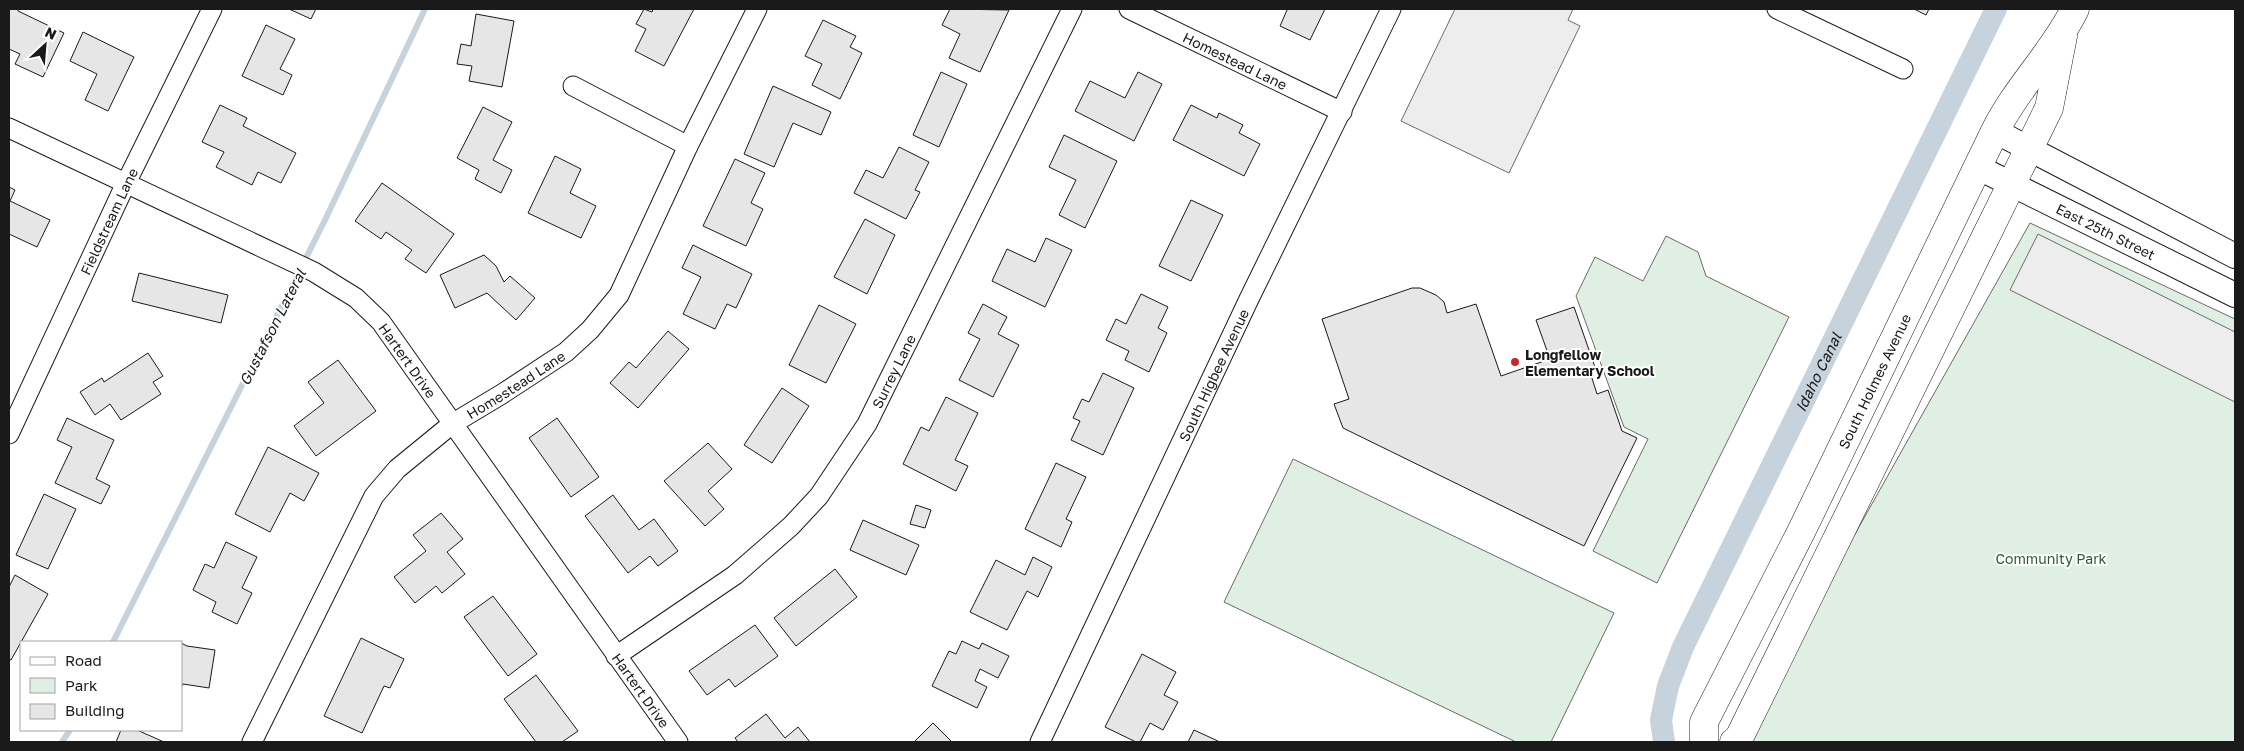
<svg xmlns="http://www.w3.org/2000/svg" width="2244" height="751" viewBox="0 0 2244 751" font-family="'Golos Text',sans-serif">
<rect width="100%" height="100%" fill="#fff"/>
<path fill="#e0efe3" stroke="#6a6a6a" d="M 2030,223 L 2235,319 L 2235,742 L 1738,742 Z
M 1666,236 L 1698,252 L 1706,276 L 1789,317 L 1657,583 L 1593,551 L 1648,439 L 1624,427 L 1576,296 L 1595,257 L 1643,281 Z
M 1293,459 L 1614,613 L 1551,742 L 1516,742 L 1224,602 Z"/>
<path fill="#ededed" stroke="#6a6a6a" d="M 1455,9 L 1573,9 L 1568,20 L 1580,26 L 1509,173 L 1401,121 Z
M 2038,234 L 2235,332 L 2235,402 L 2010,290 Z"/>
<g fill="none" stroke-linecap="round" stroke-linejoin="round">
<path stroke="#c6d2dc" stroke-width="6" d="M 113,642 L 325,220 L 425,9
M 62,742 L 70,730"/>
<path stroke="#c6d2dc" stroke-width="22" id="s1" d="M 1664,742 L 1661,720 L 1668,686 L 1683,647 L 1996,9"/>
</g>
<path fill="#e6e6e6" stroke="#1a1a1a" d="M 9,9 L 18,9 L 18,11 L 64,33 L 43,77 L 15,64 L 20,54 L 9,49 Z
M 289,9 L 316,9 L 311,19 Z
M 644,9 L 652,12 L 653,9 L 694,9 L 664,66 L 635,51 L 646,29 L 636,24 Z
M 950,9 L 1009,10 L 980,72 L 949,58 L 960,34 L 942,25 Z
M 1284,9 L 1325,9 L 1310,40 L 1280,26 L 1287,10 Z
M 1914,9 L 1929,9 L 1926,15 Z
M 476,14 L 514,21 L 502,87 L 469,81 L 472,66 L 457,64 L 461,44 L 471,46 Z
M 823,20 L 856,36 L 850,47 L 862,53 L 840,99 L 812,85 L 822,64 L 805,56 Z
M 266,25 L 295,39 L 280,69 L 292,75 L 283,95 L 242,76 Z
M 83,32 L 134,57 L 108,111 L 85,100 L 97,74 L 70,61 Z
M 941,72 L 967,84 L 939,147 L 913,135 Z
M 1138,72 L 1162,84 L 1134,141 L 1075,111 L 1090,81 L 1125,98 Z
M 773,86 L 831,112 L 821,135 L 793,123 L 774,167 L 744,154 Z
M 220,105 L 247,118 L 243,126 L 296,153 L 281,183 L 258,172 L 252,185 L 216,167 L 224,152 L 202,142 Z
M 1191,105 L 1217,118 L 1219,113 L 1243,125 L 1239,133 L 1260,144 L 1244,176 L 1173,140 Z
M 483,107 L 512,122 L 493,160 L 512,170 L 501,193 L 475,179 L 479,170 L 457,158 Z
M 1064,135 L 1117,161 L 1085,228 L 1059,215 L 1076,180 L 1049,167 Z
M 899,147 L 929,162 L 915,190 L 920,192 L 906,219 L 854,193 L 866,170 L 883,178 Z
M 555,156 L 581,169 L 570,193 L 596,206 L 581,238 L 528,213 Z
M 735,159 L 765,173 L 751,203 L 763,209 L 746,246 L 703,226 Z
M 382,183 L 454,234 L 426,273 L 405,259 L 412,250 L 386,232 L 381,239 L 355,221 Z
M 9,187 L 15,190 L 10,201 L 50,220 L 37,247 L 9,234 Z
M 1191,200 L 1223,215 L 1191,281 L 1159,266 Z
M 865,219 L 895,235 L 867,294 L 834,277 Z
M 1046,238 L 1072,250 L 1045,307 L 992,281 L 1007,249 L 1035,262 Z
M 693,245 L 752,274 L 736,308 L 727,304 L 715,329 L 683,314 L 701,277 L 682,268 Z
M 484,255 L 496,266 L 504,282 L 510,276 L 535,298 L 516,320 L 487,293 L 455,308 L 440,275 Z
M 139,273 L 228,295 L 221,323 L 132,301 Z
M 1412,288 L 1420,288 L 1436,295 L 1444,302 L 1447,313 L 1476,304 L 1501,376 L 1550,359 L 1536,320 L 1574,307 L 1596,370 L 1590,372 L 1597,394 L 1608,390 L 1622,431 L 1637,438 L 1584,546 L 1343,428 L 1334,404 L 1349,399 L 1322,319 Z
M 1141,294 L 1168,307 L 1158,328 L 1167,333 L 1149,372 L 1125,360 L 1129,351 L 1106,340 L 1116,319 L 1126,324 Z
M 983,304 L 1007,317 L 998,334 L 1019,345 L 993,397 L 959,380 L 980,339 L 968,333 Z
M 819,305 L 856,324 L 826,383 L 789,365 Z
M 668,331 L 689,349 L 638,408 L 610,383 L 629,362 L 636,368 Z
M 148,353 L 163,376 L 153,382 L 161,394 L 121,420 L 110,404 L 95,415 L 80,392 L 102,378 L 104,382 Z
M 338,360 L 376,411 L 316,456 L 294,426 L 324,403 L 308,382 Z
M 1103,373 L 1134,388 L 1103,455 L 1071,440 L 1080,421 L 1073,418 L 1082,399 L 1089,402 Z
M 782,388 L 809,406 L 772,463 L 744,445 Z
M 946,397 L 978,413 L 955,460 L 968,466 L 956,491 L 903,464 L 921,427 L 929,431 Z
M 67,418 L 114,440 L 96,479 L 110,486 L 101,504 L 55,483 L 72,447 L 57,440 Z
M 557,418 L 599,477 L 571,497 L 529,438 Z
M 708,443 L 732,469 L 708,491 L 724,509 L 705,526 L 664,481 Z
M 268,447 L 319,473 L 304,501 L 290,493 L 270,532 L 235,514 Z
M 1056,463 L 1086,477 L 1066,519 L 1072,522 L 1061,547 L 1025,529 Z
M 44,494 L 76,509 L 48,569 L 16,555 Z
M 613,495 L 639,530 L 654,519 L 678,551 L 658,566 L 650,556 L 628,573 L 585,516 Z
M 916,505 L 931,510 L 925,528 L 910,524 Z
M 441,513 L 463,539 L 447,552 L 465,574 L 442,593 L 436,586 L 415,603 L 394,577 L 426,551 L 413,535 Z
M 863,520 L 919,545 L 906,575 L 850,550 Z
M 226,542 L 257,557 L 242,588 L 252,593 L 237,624 L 212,612 L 216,602 L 193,590 L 205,564 L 214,568 Z
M 1033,557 L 1052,567 L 1038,597 L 1027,591 L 1007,630 L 970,612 L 996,560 L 1025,575 Z
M 835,569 L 857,597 L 796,646 L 774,618 Z
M 15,575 L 48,594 L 11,660 L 9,659 L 9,587 Z
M 493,596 L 537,654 L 508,676 L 464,617 Z
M 755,625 L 778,656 L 735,687 L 729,679 L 707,695 L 689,671 Z
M 361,638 L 404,659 L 390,688 L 384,686 L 362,733 L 324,716 Z
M 962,641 L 979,649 L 982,643 L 1009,656 L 998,678 L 980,669 L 975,681 L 987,687 L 977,708 L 932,686 L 949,651 L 956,654 Z
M 181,643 L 187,646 L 215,650 L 209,688 L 183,684 L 181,687 Z
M 1142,654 L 1176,672 L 1164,695 L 1178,702 L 1163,730 L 1150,723 L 1140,742 L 1136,742 L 1105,727 Z
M 536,675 L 578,731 L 562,742 L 536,742 L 504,699 Z
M 766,714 L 785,738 L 798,727 L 810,742 L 738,742 L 735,738 Z
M 933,723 L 952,742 L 914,742 Z
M 121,730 L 137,730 L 164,742 L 116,742 Z
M 1194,730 L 1220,742 L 1188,742 Z"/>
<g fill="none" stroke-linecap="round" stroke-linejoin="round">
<g stroke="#1a1a1a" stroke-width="21">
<g id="minor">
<path id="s2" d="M 1129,9 L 1342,112"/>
<path d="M 1777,9 L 1903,69"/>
<path d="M 573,86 L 688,146"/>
<path id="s3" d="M 9,128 L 314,272 L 356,298 L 381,322 L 678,742"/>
<path id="s4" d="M 9,434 L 126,183 L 212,9"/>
<path id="s5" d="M 616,656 L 735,575 L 791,526 L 819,496 L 867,424 L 1072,9"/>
<path id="s6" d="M 252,742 L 374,496 L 397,469 L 452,424 L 502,394 L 566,352 L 590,330 L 619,295 L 688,146 L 757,9"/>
<path id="s7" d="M 1040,742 L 1249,299 L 1391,9"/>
</g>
</g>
<g stroke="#1a1a1a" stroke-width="26">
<g id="tertiary">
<path d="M 1995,131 L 2235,256"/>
<path id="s8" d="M 1977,167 L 2235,295"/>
</g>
</g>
<g stroke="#1a1a1a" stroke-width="29">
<g id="secondary">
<path id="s9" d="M 1704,742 L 1704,722 L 1801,532 L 1995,131 C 2017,87 2053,53 2075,9"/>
<path d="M 1734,742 L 1739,738 L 2049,108 L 2063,36"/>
</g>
</g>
<use href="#minor" stroke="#fff" stroke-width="19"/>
<use href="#tertiary" stroke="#fff" stroke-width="24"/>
<use href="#secondary" stroke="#fff" stroke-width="28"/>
</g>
<circle fill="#c62828" stroke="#fff" stroke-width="2" cx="1515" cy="362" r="5"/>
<g text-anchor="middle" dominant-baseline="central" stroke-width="4" stroke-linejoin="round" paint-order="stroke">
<g font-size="14" fill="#1a1a1a" stroke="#fff">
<text stroke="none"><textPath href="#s2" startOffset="118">Homestead Lane</textPath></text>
<text stroke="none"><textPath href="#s4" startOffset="235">Fieldstream Lane</textPath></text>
<text stroke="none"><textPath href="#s8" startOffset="144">East 25th Street</textPath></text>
<text stroke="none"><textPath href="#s3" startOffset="468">Hartert Drive</textPath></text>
<text stroke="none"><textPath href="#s5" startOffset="405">Surrey Lane</textPath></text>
<text stroke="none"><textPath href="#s7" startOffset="406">South Higbee Avenue</textPath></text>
<text stroke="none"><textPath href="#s9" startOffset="401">South Holmes Avenue</textPath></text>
<text stroke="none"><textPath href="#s6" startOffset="456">Homestead Lane</textPath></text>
<text stroke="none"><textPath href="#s3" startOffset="872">Hartert Drive</textPath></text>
</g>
<g font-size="14" font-weight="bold" fill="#1a1a1a" stroke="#fff" text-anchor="start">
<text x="1525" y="354">Longfellow<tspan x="1525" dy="16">Elementary School</tspan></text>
</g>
<g font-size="14" fill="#2b5a34" stroke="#fff">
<text x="2051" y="558">Community Park</text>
</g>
<g font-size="15" font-style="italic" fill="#1a1a1a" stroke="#fff">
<text transform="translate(272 327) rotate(-63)">Gustafson Lateral</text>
<text stroke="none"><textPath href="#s1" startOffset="405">Idaho Canal</textPath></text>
</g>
</g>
<rect width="2244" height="751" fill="none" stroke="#1a1a1a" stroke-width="20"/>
<rect x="20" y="641" width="162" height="90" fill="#ffffff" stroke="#a3a3a3"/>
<rect x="30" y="657" width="25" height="8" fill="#ffffff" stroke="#a3a3a3"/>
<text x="65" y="666" font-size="15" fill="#1a1a1a">Road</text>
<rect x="30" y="678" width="25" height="15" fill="#e0efe3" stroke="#a3a3a3"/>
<text x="65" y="691" font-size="15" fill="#1a1a1a">Park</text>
<rect x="30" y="704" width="25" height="15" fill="#e6e6e6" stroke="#a3a3a3"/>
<text x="65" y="716" font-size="15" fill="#1a1a1a">Building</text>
<g transform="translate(45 45) rotate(26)" stroke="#ffffff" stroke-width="4" paint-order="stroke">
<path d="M0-4L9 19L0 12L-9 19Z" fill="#1a1a1a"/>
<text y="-8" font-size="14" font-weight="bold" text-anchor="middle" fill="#1a1a1a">N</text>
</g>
</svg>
